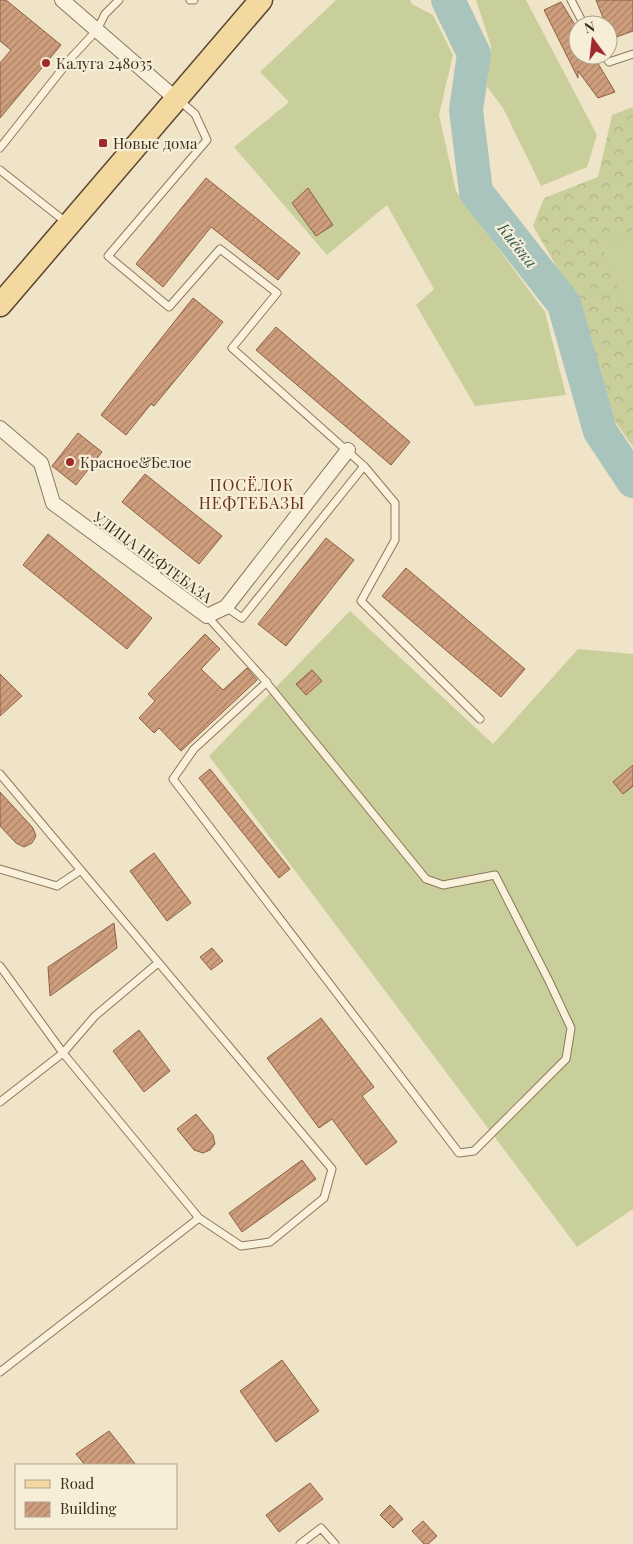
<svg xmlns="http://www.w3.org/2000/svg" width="633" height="1544" viewBox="0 0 633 1544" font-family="'Playfair Display',serif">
<defs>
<pattern id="forest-crowns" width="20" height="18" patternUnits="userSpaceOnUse" patternTransform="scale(1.25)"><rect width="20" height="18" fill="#c9cf9b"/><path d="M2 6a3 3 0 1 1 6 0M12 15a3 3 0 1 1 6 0" fill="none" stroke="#aeb285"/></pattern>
<pattern id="building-hatch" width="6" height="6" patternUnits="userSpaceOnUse" patternTransform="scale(1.25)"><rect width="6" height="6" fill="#cf9f7d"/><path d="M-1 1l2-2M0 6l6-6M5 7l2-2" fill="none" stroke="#a98266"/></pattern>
</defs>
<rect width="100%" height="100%" fill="#f0e4c8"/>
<path fill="url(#forest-crowns)" d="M 633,107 L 633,447 L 612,417 L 581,309 L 533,226 L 544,198 L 598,177 L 612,115 Z"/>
<path fill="#c9cf9b" d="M 336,0 L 410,0 L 412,4 L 433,15 L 453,55 L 439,115 L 456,191 L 545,312 L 566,395 L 475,406 L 416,305 L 434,289 L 387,205 L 327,255 L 234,147 L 289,102 L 260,72 Z
M 476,0 L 526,0 L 597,135 L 587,167 L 541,186 L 503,108 L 487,87 L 491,46 Z
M 633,231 L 633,327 L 603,249 Z
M 350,611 L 493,744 L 578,649 L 633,654 L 633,1209 L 577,1247 L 209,756 Z"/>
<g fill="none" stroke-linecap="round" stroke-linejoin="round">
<path stroke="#a9c4bc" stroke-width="34" d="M 448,0 L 474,54 L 466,110 L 476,192 L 564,304 L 600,431 L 633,481"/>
</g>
<path fill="url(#building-hatch)" stroke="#8d5f41" d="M 0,0 L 6,0 L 61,45 L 0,118 L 0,63 L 11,50 L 0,41 Z
M 596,0 L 633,0 L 633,31 L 611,39 L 608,25 L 606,25 Z
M 561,2 L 578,30 L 578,55 L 593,55 L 615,92 L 598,98 L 578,71 L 578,78 L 544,10 Z
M 206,178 L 300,253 L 278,280 L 211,227 L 163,287 L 136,264 Z
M 308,188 L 333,225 L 316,236 L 292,203 Z
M 193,298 L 223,322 L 154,406 L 151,404 L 126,435 L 101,415 Z
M 276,327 L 410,442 L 391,465 L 256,350 Z
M 78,433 L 102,452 L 76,485 L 52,466 Z
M 145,474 L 222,536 L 199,564 L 122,502 Z
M 48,534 L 152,618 L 127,649 L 23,565 Z
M 326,538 L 354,560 L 286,646 L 258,624 Z
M 406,568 L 525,669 L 501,697 L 382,596 Z
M 205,634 L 220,649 L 201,669 L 223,690 L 247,668 L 257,680 L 181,751 L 159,728 L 154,733 L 139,718 L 155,701 L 148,694 Z
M 312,670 L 322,681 L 306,695 L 296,684 Z
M 0,674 L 22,696 L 0,716 Z
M 633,765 L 633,786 L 623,794 L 613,782 Z
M 210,769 L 290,869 L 279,878 L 199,778 Z
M 0,792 L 33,828 L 36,836 L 32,843 L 24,847 L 16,843 L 0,826 Z
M 154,853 L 191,903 L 167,921 L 130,871 Z
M 114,923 L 117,948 L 50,996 L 48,967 Z
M 212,948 L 223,961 L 211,970 L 200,957 Z
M 321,1018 L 374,1087 L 362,1096 L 397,1142 L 366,1165 L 332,1119 L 319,1128 L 267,1058 Z
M 139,1030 L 170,1071 L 144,1092 L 113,1051 Z
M 196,1114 L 213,1135 L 215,1144 L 210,1150 L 203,1153 L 194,1150 L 177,1129 Z
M 302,1160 L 316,1179 L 242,1232 L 229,1213 Z
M 282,1360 L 319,1411 L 276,1442 L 240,1391 Z
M 109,1431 L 136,1465 L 85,1465 L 76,1454 Z
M 310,1483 L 323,1499 L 279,1532 L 266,1515 Z
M 390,1505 L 403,1519 L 393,1528 L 380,1515 Z
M 423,1521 L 437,1536 L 428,1544 L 424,1544 L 412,1531 Z"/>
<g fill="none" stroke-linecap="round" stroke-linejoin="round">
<g stroke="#8d765c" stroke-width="9">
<path id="lane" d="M 190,0 L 194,0
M 571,0 L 584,25
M 604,55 L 609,62 L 633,54
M 180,101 L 195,114 L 207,140 L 108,256 L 169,307 L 220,249 L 277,293 L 232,348 L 364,466 L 242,618 L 226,607
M 0,148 L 71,58 L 97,30 L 105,14 L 119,0
M 0,170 L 67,223
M 364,466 L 395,503 L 395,540 L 361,601 L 480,719
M 207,616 L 262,677 L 426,879 L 443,885 L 495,875 L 549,981 L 571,1028 L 566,1059 L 474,1151 L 459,1153 L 173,779 L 194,749 L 267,682
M 0,774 L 332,1169 L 324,1198 L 270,1242 L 241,1246 L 199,1218 L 63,1053 L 0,966
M 0,869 L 57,886 L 81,870
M 0,1102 L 63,1053 L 95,1016 L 158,963
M 0,1372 L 199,1218
M 300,1544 L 321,1528 L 335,1544"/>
</g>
<g stroke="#8d765c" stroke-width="16">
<path id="street" d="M 62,0 L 175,98
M 0,428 L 41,463 L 53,503 L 207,616 L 226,607 L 348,450"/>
</g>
<g stroke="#5b4430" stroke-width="25">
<path id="primary" d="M 0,305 L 261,0"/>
</g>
<use href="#lane" stroke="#faf1dc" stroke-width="7"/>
<use href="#street" stroke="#faf1dc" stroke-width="14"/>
<use href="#primary" stroke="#f3d9a0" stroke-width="22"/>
</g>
<g fill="#9e2a2b" stroke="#f7eed8" stroke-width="2">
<circle cx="46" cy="63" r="5"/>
<rect x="98" y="138" width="10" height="10" rx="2.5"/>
<circle cx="70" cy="462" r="5"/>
</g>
<g text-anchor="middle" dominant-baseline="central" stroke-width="4.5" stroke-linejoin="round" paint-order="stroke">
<g font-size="15" fill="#3d2e20" stroke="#f7eed8" text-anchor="start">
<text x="56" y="63">Калуга 248035</text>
<text x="113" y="143">Новые дома</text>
<text x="80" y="462">Красное&amp;Белое</text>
</g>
<g font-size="15" fill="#3d2e20" stroke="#f7eed8">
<text transform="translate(153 557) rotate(36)">УЛИЦА НЕФТЕБАЗА</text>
</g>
<g font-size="16" font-style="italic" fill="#2f5d5a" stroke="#f7eed8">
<text transform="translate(518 245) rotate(52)">Киёвка</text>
</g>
<g font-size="16" letter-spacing="1" fill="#6b2e1e" stroke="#f7eed8">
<text x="252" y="484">ПОСЁЛОК<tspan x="252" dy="18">НЕФТЕБАЗЫ</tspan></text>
</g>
</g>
<rect x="15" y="1464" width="162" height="65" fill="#f7eed8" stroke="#ada18e"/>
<rect x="25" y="1480" width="25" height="8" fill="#f3d9a0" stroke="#ada18e"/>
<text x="60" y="1489" font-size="15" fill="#3d2e20">Road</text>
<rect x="25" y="1502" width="25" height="15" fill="url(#building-hatch)" stroke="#ada18e"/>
<text x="60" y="1514" font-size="15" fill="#3d2e20">Building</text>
<g transform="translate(593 40) rotate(345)"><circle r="24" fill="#f7eed8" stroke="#ada18e"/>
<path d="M0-4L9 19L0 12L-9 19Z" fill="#9e2a2b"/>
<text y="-8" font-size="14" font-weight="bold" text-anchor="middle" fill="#3d2e20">N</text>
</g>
</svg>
